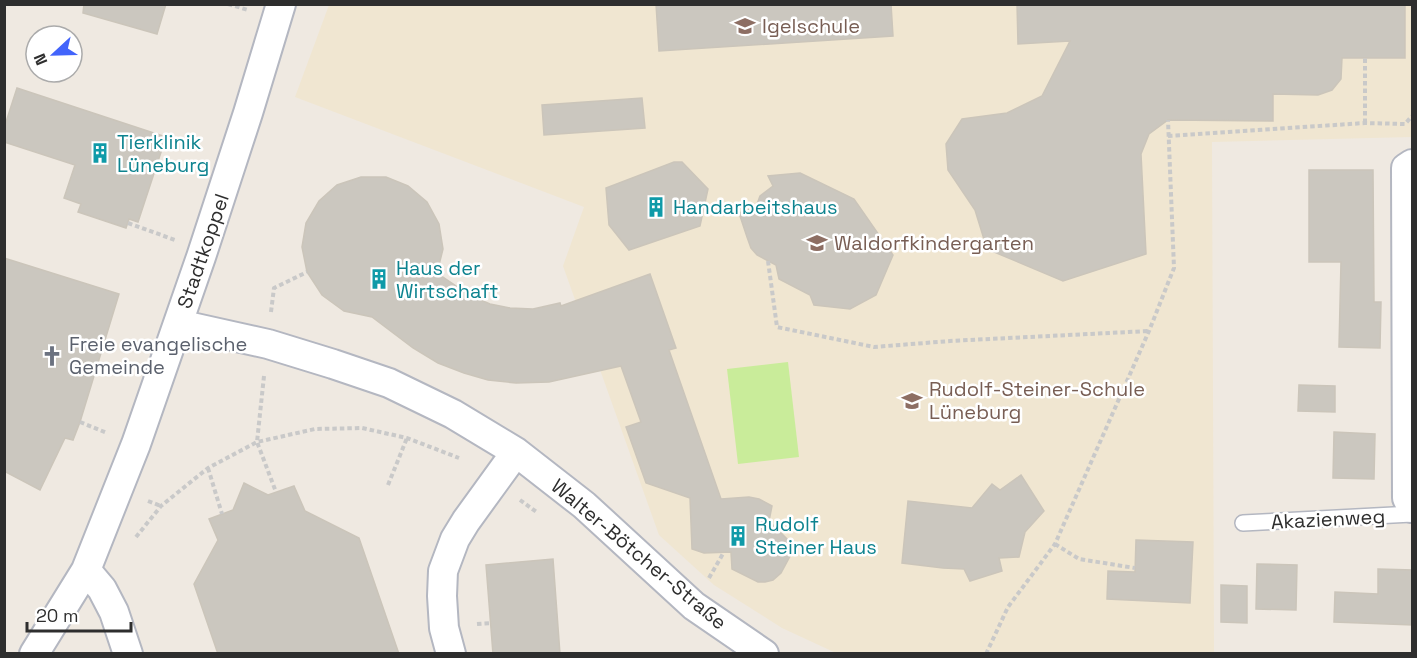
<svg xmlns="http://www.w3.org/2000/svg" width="1417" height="658" viewBox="0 0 1417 658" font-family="'Space Grotesk',sans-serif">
<rect width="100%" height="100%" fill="#efe9e1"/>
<path fill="#f0e6d1" d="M 329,5 L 1412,5 L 1412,137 L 1212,142 L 1214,653 L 836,653 L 782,628 L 714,585 L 659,535 L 563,266 L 584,207 L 295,97 Z"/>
<path fill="#c9ec9a" d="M 788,362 L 799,457 L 738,464 L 727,369 Z"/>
<path fill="#cbc7bf" stroke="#cbc5ba" stroke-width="1.5" d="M 84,4 L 166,4 L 157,34 L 83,13 Z
M 656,4 L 891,4 L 893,36 L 659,51 Z
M 1017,4 L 1405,4 L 1405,58 L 1342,58 L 1341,79 L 1332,90 L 1318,95 L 1273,94 L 1273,121 L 1168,120 L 1149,134 L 1141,154 L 1146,254 L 1063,281 L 987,249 L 975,210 L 948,170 L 946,144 L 962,119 L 1007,113 L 1042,96 L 1070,41 L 1018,44 Z
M 17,88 L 166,137 L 138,222 L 129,219 L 126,228 L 78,212 L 81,204 L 64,198 L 75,165 L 4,142 L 4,128 Z
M 642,98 L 645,128 L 544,135 L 542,105 Z
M 674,162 L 682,162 L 708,189 L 700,226 L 629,250 L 609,225 L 606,188 Z
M 1309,170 L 1373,170 L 1374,302 L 1381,302 L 1380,348 L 1339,347 L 1341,262 L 1309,262 Z
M 800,173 L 854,199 L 893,255 L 876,295 L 850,309 L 814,305 L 810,295 L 779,279 L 776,265 L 757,255 L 751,248 L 747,237 L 739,213 L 756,207 L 760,196 L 773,186 L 768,176 Z
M 361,177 L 386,177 L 408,186 L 427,202 L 439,224 L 443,249 L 437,273 L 471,296 L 490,304 L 510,308 L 533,309 L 560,303 L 561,306 L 650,274 L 676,348 L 669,350 L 721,499 L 749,497 L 759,499 L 772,506 L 769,521 L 795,547 L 781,573 L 773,580 L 765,582 L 758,582 L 732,569 L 731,552 L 704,553 L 692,549 L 690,498 L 646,483 L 626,427 L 641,422 L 621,366 L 549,382 L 516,383 L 488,380 L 464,373 L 438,363 L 413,348 L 372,317 L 344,311 L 322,295 L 307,272 L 302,247 L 306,223 L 319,201 L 337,185 Z
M 4,258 L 119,294 L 80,422 L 73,440 L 65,438 L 40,490 L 4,471 Z
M 1299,385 L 1335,386 L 1335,412 L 1298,411 Z
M 1334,432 L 1375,434 L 1374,479 L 1333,478 Z
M 1021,475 L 1044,511 L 1025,532 L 1019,557 L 999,558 L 1002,571 L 970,581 L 964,569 L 943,568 L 902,563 L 908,501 L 972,508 L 992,484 L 1000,490 Z
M 244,483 L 268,495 L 294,486 L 305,511 L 359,538 L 399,654 L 218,654 L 194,584 L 218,540 L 209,519 L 233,510 Z
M 1136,540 L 1193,542 L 1190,603 L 1107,599 L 1108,571 L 1135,572 Z
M 553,559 L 560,654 L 493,654 L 486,565 Z
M 1257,564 L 1297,565 L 1296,610 L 1256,609 Z
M 1378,569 L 1413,570 L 1413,625 L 1334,622 L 1335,592 L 1378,594 Z
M 1221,585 L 1247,586 L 1247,623 L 1221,622 Z"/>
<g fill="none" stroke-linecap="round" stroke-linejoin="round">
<g stroke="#b4b7c1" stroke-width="18">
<path id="lane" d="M 1243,523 L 1412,514"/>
</g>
<g stroke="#b4b7c1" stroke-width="32">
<path id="street" d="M 1412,164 L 1406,168 L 1407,498 L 1412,508
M 178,324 L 268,344 L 333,364 L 389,383 L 453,414 L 516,452 L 584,505 L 694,606 L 764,654
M 86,570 L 102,589 L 114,612 L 128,654
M 34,654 L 86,570 L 136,444 L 201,257 L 248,113 L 281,4
M 451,654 L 444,628 L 442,596 L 443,571 L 455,539 L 466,521 L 516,452"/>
</g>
<path stroke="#c9c9c9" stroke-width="4" stroke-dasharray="4.5 3" stroke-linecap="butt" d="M 228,4 L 248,10
M 1365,123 L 1365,58
M 1168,136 L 1365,123 L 1405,124 L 1412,116
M 128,223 L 175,240
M 768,261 L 777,327 L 874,347 L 950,341 L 1149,331
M 271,312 L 274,288 L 307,272
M 264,376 L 257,442 L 276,492
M 80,422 L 107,433
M 208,468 L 222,514
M 388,485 L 407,438
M 520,500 L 538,513
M 148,501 L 161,506
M 136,537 L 161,506 L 208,468 L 257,442 L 315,429 L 362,428 L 407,438 L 459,458
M 1055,544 L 1079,559 L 1135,568
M 709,578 L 724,552
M 477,624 L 491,623
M 986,654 L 1008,607 L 1055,544 L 1149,331 L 1174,268 L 1168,120"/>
<use href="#lane" stroke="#fff" stroke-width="15"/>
<use href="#street" stroke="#fff" stroke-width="28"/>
</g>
<defs>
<g id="school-bare" transform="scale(1.62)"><path d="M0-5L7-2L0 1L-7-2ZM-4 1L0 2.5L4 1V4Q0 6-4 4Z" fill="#8d6e63" stroke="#fff" stroke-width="2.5" paint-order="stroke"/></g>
<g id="building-bare" transform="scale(1.62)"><path d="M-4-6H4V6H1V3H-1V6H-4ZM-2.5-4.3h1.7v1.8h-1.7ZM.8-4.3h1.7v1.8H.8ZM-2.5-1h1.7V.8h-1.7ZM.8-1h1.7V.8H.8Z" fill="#0f9aa8" stroke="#fff" stroke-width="2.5" paint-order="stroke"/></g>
<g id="church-bare" transform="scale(1.62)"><path d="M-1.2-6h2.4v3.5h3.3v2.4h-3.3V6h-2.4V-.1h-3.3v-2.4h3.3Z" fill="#6b7280" stroke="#fff" stroke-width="2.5" paint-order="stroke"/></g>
</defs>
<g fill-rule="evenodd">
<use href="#school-bare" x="745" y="26"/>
<use href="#building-bare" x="100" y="153"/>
<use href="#building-bare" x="656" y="207"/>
<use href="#school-bare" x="817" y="243"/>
<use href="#building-bare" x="379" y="279"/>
<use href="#church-bare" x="52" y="356"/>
<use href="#school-bare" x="912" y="401"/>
<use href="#building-bare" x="738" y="536"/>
</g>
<g text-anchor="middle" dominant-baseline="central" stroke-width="5" stroke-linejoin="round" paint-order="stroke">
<g font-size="20" fill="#785e54" stroke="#fff" text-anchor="start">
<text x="762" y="26">Igelschule</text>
<text x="834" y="243">Waldorfkindergarten</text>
<text x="929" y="389">Rudolf-Steiner-Schule<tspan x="929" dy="23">Lüneburg</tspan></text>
</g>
<g font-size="20" fill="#0d838f" stroke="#fff" text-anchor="start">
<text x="117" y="142">Tierklinik<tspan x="117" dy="23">Lüneburg</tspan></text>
<text x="673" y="207">Handarbeitshaus</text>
<text x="396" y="268">Haus der<tspan x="396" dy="23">Wirtschaft</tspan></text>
<text x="755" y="524">Rudolf<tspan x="755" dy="23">Steiner Haus</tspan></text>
</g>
<g font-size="20" fill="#2e2e2e" stroke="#fff">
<text transform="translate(203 251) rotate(-71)">Stadtkoppel</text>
<text transform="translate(1328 519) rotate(-3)">Akazienweg</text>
<text transform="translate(639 554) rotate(40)">Walter-Bötcher-Straße</text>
</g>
<g font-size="20" fill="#5b616d" stroke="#fff" text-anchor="start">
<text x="69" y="344">Freie evangelische<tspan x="69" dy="23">Gemeinde</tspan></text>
</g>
</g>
<rect width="1417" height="658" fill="none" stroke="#2e2e2e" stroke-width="12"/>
<g transform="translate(54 54) rotate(248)"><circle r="28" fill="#ffffff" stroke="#ababab" stroke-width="1.5"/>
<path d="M0-4.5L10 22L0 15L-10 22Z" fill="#4264fb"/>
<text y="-9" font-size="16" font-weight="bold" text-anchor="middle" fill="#2e2e2e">N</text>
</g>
<path d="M27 622v9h104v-9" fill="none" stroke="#2e2e2e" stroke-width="3"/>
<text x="36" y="622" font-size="18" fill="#2e2e2e" stroke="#ffffff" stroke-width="4.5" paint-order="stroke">20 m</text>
</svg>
